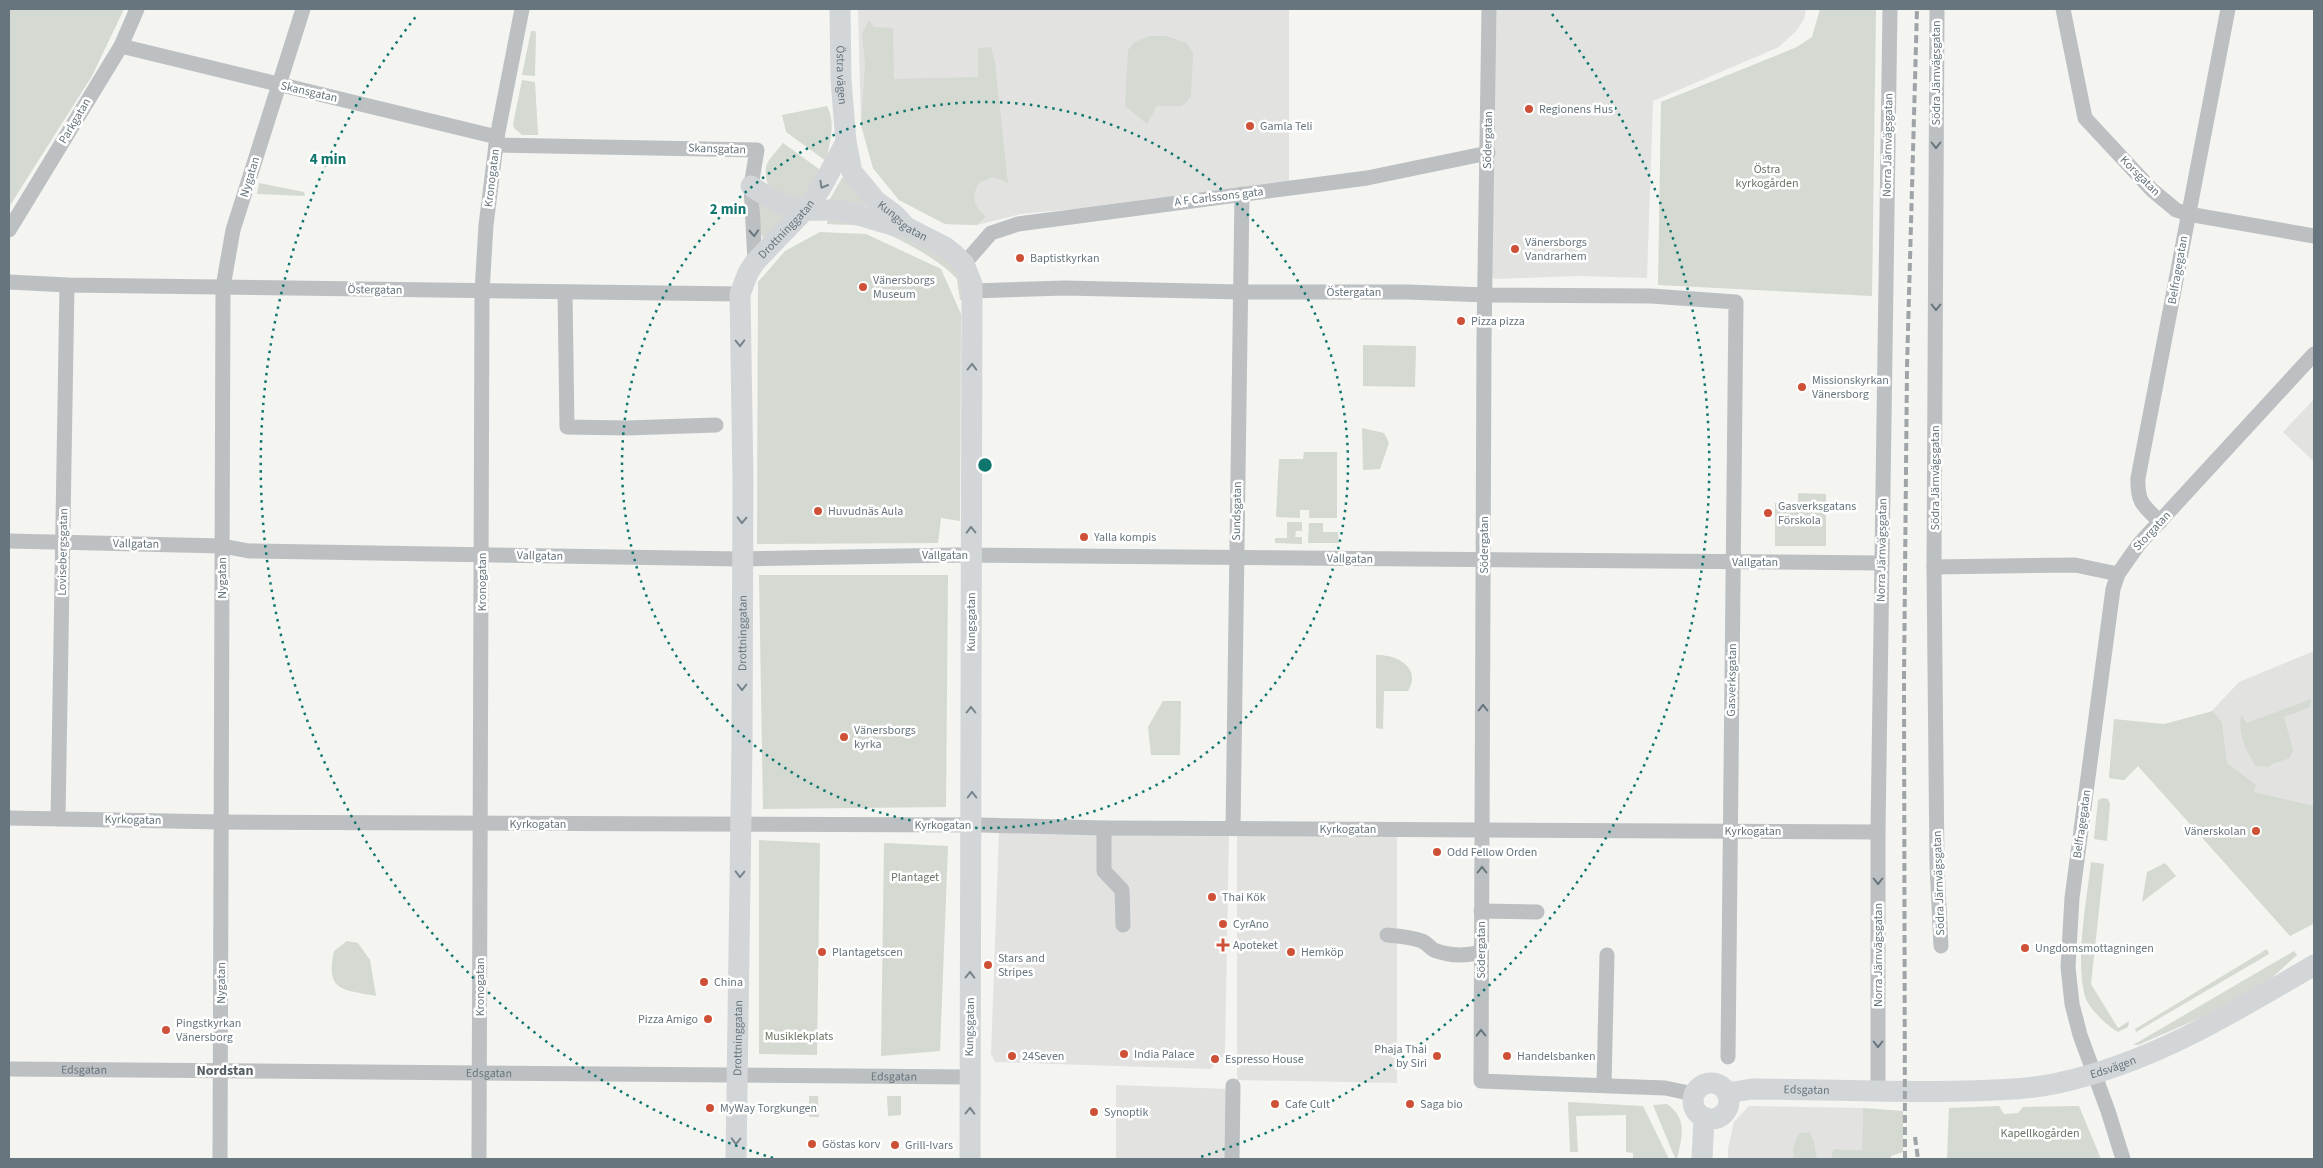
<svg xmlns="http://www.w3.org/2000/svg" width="2323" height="1168" viewBox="0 0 2323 1168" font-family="'Source Sans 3',sans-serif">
<rect width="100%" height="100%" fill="#f4f4f1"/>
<path fill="#e2e3e1" d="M 858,9 L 1289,9 L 1289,183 L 1187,198 L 1021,214 L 977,225 L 945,224 L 899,200 L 873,168 L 861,125 Z
M 1492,9 L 1806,9 L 1804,19 L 1797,30 L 1779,47 L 1653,101 L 1647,278 L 1578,276 L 1494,279 L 1490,269 Z
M 2314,399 L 2314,462 L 2283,432 Z
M 2314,651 L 2314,924 L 2290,936 L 2245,882 L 2138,766 L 2124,780 L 2109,778 L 2114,719 L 2152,730 L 2207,716 L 2239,682 Z
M 999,831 L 1229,832 L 1225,1055 L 1210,1069 L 995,1062 L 991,1054 Z
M 1237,833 L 1397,834 L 1397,1083 L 1237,1080 Z
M 1116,1085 L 1229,1089 L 1228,1159 L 1116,1159 Z
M 1749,1106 L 1863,1108 L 1862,1150 L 1833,1149 L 1831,1159 L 1728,1159 L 1728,1148 L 1734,1122 Z"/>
<path fill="#d4d9d1" d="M 9,9 L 124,9 L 92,76 L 9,207 Z
M 1820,9 L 1876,9 L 1872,296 L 1658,285 L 1661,102 L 1797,47 L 1812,37 Z
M 869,20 L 874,27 L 893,28 L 894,79 L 978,77 L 978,48 L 991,47 L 995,63 L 1008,183 L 993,177 L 979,183 C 971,196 973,207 986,216 L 977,225 L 945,224 L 899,200 L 873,168 L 861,125 L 865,64 L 862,34 Z
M 531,31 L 535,31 L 536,34 L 535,76 L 522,75 Z
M 1149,36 L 1166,36 L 1187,43 L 1193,53 L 1191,97 L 1182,106 L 1157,106 L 1147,124 L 1125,106 L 1128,50 L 1135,42 Z
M 522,80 L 535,82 L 538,135 L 522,135 L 514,128 L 513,124 Z
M 827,106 C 836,123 830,142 826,161 L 786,132 L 782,115 Z
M 783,143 L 823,172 L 804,197 L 796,200 L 769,188 C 761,163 768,162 783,143 Z
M 842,178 L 847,178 L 870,206 L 827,204 Z
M 259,183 L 304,192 L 305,196 L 257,194 Z
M 762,197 L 790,213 L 764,240 C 757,227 758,210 762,197 Z
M 828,215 L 866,221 L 942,254 L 958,271 L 965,300 L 960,300 L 957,279 C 941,260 887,230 863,226 C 851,224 839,225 827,224 Z
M 820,232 L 866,234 L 941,269 L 961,314 L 960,521 L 941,518 L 938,543 L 757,544 L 758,282 L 785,251 Z
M 1363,345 L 1416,346 L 1415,387 L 1363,386 Z
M 1362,428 L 1384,433 L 1389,443 L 1380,469 L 1363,470 Z
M 1304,452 L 1337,452 L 1337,518 L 1309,518 L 1309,510 L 1300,510 L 1300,518 L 1276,517 L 1279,459 L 1303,459 Z
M 1798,493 L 1826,494 L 1826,546 L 1775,546 L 1775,503 L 1798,503 Z
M 1287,522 L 1302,522 L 1302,531 L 1296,531 L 1295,537 L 1302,537 L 1302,544 L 1275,543 L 1275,538 L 1287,538 Z
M 1309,523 L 1323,523 L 1323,532 L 1338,532 L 1339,543 L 1308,543 Z
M 759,575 L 948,575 L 946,807 L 763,809 Z
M 1376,655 C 1397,654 1422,668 1408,691 L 1384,691 L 1383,729 L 1376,728 Z
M 2311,699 L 2310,707 L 2284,717 L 2293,750 L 2290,758 L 2272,764 L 2269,767 L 2256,766 C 2246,751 2238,734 2241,715 L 2247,723 Z
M 1163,701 L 1181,701 L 1180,755 L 1151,755 L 1148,727 Z
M 2213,711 L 2222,723 L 2227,763 L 2256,785 L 2254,792 L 2314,806 L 2314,923 L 2290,936 L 2138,766 L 2124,780 L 2109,778 L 2114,719 L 2164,724 Z
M 2102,798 L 2108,799 L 2110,804 L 2107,841 L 2094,839 L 2098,800 Z
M 759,840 L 820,843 L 817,1055 L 759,1054 Z
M 884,843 L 948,846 L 940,1051 L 881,1056 Z
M 2091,862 L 2104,864 L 2091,984 L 2118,1028 L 2129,1021 L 2128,1027 L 2118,1032 C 2108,1027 2090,1009 2086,999 C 2074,965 2087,899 2091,862 Z
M 2165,863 L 2176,876 L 2142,902 L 2147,872 Z
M 347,941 L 358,943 L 370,960 L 376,996 C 343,989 325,992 334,951 Z
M 2267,949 L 2269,954 L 2136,1032 L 2135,1029 Z
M 2294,951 L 2297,955 L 2264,985 L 2207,1015 L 2138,1045 L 2133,1045 Z
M 809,1096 L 818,1096 L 819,1117 L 809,1117 Z
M 887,1096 L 901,1096 L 901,1115 L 888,1116 Z
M 1568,1102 L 1643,1106 L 1669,1159 L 1633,1159 L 1633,1153 L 1626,1152 L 1626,1115 L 1576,1116 L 1578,1152 L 1570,1152 Z
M 1667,1104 C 1688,1119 1682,1137 1677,1159 L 1675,1158 L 1653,1105 Z
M 1999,1106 L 2004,1114 L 2018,1113 L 2023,1107 L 2079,1106 L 2101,1159 L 1947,1159 L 1949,1108 Z
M 1863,1108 L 1903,1111 L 1903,1152 L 1891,1156 L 1891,1159 L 1831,1159 L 1833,1149 L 1862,1150 Z
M 1809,1132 L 1814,1141 L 1817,1159 L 1794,1159 C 1792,1150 1794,1140 1800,1133 Z"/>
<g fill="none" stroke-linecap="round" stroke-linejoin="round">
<g stroke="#bcc0c2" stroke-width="15">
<path d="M 1489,9 L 1484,340 L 1481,1081 L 1665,1088 L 1694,1094"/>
<path d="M 1937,9 L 1934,567 L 1937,866 L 1941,946"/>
<path d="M 2063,9 L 2085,118 L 2152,190 L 2176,210 L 2188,214 L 2314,236"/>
<path d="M 121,46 L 497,137"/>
<path d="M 496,145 L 757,150 L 751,186 L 755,262"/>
<path d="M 9,230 L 121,46 L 137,9"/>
<path d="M 964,264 L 991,233 L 1018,224 L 1367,178 L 1488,153"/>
<path d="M 9,282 L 67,285 L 740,294"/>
<path d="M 972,291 L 1065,288 L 1240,292 L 1408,292 L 1486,295 L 1651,296 L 1736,302 L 1728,1057"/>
<path d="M 565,292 L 567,427 L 627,428 L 716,425"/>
<path d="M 2160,522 C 2144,506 2137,503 2138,478 L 2228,9"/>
<path d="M 9,541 L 222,546 L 249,551 L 741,559 L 957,555 L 1882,563"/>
<path d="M 1934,567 L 2075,565 L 2118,574"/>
<path d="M 9,818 L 221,822 L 981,825 L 1104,828 L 1878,832"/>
<path d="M 58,819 L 67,285"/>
<path d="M 1104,828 L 1104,871 L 1122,890 L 1123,925"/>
<path d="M 1233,828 L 1242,194"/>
<path d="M 1481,911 L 1537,912"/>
<path d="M 1387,935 C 1399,936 1411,937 1422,941 C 1427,943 1430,948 1434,950 C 1449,956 1466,956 1481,952"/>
<path id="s1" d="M 9,1069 L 970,1077"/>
<path d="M 1604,1085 L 1607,955"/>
<path d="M 1878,1091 L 1878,832 L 1890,9"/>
<path d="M 220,1159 L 223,287 L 233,230 L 303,9"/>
<path d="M 479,1159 L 482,292 L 486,225 L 497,137 L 522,9"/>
<path d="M 1232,1159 L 1233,1086"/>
<path d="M 2123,1159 L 2108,1111 L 2080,1035 L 2072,1004 L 2068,967 L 2072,898 L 2113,589 L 2118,574 L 2139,544 L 2314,354"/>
</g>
<g stroke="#d2d6d9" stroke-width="21">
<path id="s2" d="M 840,9 L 841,80 L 846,142 L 852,172 L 876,201 L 895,215 L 906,227 L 945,247 L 955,255 L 964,264 L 972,284 L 970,1159"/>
<path d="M 751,186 C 769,198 785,208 807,210 C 819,211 831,209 842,211 C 864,215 884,225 906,227"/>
<circle cx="1711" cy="1101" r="18"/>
<path id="s3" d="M 1727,1093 L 1752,1089 C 1822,1089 1893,1093 1964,1091 C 1995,1090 2027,1090 2058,1083 C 2151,1063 2233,1013 2314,965"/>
<path id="s4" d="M 736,1159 L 742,743 L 743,481 L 740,294 L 748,273 L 755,262 L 805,210 L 821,188 L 846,142"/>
<path d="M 1702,1159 L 1704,1117"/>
</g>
<path stroke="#9ea4a8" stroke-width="4" stroke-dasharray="8 4" stroke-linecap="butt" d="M 1915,1137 L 1918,1159
M 1905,1159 L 1904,679 L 1907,367 L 1917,9"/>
</g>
<defs><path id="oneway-chevron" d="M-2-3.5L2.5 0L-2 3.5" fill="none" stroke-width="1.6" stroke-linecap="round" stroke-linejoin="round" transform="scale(1.25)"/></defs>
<g stroke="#67757e">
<use href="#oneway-chevron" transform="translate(1936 145) rotate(90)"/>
<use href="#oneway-chevron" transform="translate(754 233) rotate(87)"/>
<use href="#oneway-chevron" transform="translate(1936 307) rotate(90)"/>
<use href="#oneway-chevron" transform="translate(1483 708) rotate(-90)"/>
<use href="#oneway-chevron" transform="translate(1482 870) rotate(-90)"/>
<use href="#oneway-chevron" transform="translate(1878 881) rotate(90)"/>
<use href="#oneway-chevron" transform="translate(1481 1033) rotate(-91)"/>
<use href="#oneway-chevron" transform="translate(1878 1044) rotate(90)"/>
</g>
<g stroke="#77848c">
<use href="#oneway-chevron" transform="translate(823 185) rotate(120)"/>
<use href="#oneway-chevron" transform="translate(740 343) rotate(89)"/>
<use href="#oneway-chevron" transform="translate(972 367) rotate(-89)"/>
<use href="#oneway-chevron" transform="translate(742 520) rotate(91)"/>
<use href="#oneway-chevron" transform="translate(971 530) rotate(-91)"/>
<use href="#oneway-chevron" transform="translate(742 687) rotate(90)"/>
<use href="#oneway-chevron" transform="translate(971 710) rotate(-90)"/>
<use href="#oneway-chevron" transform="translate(972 795) rotate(-90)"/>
<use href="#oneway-chevron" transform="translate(740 874) rotate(91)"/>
<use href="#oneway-chevron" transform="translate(970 975) rotate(-89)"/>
<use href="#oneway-chevron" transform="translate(970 1111) rotate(-89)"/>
<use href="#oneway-chevron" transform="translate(736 1141) rotate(91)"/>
</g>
<g fill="none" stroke="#0f766e" stroke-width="2.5" stroke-dasharray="2.5 5">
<circle cx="985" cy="465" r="363"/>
<path d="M773 1158A725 725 0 0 1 418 14M1552 14A725 725 0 0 1 1197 1158"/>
</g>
<g fill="#ce5137" stroke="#fff" stroke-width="2">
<circle cx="1529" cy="109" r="5"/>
<circle cx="1250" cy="126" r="5"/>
<circle cx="1515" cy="249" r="5"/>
<circle cx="1020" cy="258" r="5"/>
<circle cx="863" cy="287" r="5"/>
<circle cx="1461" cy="321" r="5"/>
<circle cx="1802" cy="387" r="5"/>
<circle cx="818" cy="511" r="5"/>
<circle cx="1768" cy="513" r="5"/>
<circle cx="1084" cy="537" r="5"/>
<circle cx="844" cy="737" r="5"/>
<circle cx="2256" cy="831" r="5"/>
<circle cx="1437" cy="852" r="5"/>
<circle cx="1212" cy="897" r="5"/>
<circle cx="1223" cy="924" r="5"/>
<path d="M1220.5 937.5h5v5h5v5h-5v5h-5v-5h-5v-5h5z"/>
<circle cx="2025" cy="948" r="5"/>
<circle cx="822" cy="952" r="5"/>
<circle cx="1291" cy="952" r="5"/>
<circle cx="988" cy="965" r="5"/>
<circle cx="704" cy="982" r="5"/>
<circle cx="708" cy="1019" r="5"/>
<circle cx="166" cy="1030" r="5"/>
<circle cx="1124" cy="1054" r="5"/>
<circle cx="1012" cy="1056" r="5"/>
<circle cx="1437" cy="1056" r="5"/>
<circle cx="1507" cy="1056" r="5"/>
<circle cx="1215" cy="1059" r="5"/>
<circle cx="1275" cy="1104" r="5"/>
<circle cx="1410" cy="1104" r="5"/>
<circle cx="710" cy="1108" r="5"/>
<circle cx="1094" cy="1112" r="5"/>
<circle cx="812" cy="1144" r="5"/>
<circle cx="895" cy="1145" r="5"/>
</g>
<g text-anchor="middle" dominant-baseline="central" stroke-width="5" stroke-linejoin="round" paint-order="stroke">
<g font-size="12" fill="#67757e" stroke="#fff">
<text transform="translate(1936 73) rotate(-90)">Södra Järnvägsgatan</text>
<text stroke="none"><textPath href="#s2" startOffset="66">Östra vägen</textPath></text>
<text transform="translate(309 92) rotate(13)">Skansgatan</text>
<text transform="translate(75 121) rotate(-59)">Parkgatan</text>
<text transform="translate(1488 140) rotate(-89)">Södergatan</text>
<text transform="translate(1888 145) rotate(-89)">Norra Järnvägsgatan</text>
<text transform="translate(717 149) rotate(2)">Skansgatan</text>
<text transform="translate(2140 176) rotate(45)">Korsgatan</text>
<text transform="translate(250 177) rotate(-73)">Nygatan</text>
<text transform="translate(492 178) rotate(-83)">Kronogatan</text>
<text transform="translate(1219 197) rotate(-7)">A F Carlssons gata</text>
<text stroke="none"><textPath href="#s2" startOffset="235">Kungsgatan</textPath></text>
<text stroke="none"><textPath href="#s4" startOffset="946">Drottninggatan</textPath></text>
<text transform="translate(2178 270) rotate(-80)">Belfragegatan</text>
<text transform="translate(375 290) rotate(1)">Östergatan</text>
<text x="1354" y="292">Östergatan</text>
<text transform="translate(1935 478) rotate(-90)">Södra Järnvägsgatan</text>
<text transform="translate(1237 511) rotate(-89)">Sundsgatan</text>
<text transform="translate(2152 531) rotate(-47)">Storgatan</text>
<text transform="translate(136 544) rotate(1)">Vallgatan</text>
<text transform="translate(1484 545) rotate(-90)">Södergatan</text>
<text transform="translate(1882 550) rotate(-89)">Norra Järnvägsgatan</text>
<text transform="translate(63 552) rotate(-89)">Lovisebergsgatan</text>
<text x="945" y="555">Vallgatan</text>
<text transform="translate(540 556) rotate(1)">Vallgatan</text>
<text transform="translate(1350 559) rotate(1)">Vallgatan</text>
<text x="1755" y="562">Vallgatan</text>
<text transform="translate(222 578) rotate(-90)">Nygatan</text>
<text transform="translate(482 582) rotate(-90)">Kronogatan</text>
<text transform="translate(971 622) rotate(-90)">Kungsgatan</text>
<text stroke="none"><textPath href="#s4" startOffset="526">Drottninggatan</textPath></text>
<text transform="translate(1732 680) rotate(-89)">Gasverksgatan</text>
<text transform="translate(133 820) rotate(1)">Kyrkogatan</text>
<text x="538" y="824">Kyrkogatan</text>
<text transform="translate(2082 824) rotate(-82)">Belfragegatan</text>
<text x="943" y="825">Kyrkogatan</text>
<text x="1348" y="829">Kyrkogatan</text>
<text x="1753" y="831">Kyrkogatan</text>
<text transform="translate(1939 883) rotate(-92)">Södra Järnvägsgatan</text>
<text transform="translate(1481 950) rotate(-90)">Södergatan</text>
<text transform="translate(1878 955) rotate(-90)">Norra Järnvägsgatan</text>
<text transform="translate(221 983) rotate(-90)">Nygatan</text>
<text transform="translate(480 987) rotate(-90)">Kronogatan</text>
<text transform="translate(970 1027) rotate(-89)">Kungsgatan</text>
<text stroke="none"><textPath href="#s4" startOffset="121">Drottninggatan</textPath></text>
<text stroke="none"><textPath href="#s3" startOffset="389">Edsvägen</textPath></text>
<text stroke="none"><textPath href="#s1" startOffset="75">Edsgatan</textPath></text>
<text stroke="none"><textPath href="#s1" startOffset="480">Edsgatan</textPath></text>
<text stroke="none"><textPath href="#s1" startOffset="885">Edsgatan</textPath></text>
<text stroke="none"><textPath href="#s3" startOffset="80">Edsgatan</textPath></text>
</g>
<g font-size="12" fill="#67757e" stroke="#fff" text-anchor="start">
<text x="1539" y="109">Regionens Hus</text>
<text x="1260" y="126">Gamla Teli</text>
<text x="1525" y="242">Vänersborgs<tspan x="1525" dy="14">Vandrarhem</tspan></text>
<text x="1030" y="258">Baptistkyrkan</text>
<text x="873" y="280">Vänersborgs<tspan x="873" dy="14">Museum</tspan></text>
<text x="1471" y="321">Pizza pizza</text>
<text x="1812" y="380">Missionskyrkan<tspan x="1812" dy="14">Vänersborg</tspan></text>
<text x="1778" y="506">Gasverksgatans<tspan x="1778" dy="14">Förskola</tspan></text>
<text x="828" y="511">Huvudnäs Aula</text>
<text x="1094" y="537">Yalla kompis</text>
<text x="854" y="730">Vänersborgs<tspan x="854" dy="14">kyrka</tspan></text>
<text x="2246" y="831" text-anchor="end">Vänerskolan</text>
<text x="1447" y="852">Odd Fellow Orden</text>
<text x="1222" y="897">Thai Kök</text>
<text x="1233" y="924">CyrAno</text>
<text x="1233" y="945">Apoteket</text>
<text x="2035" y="948">Ungdomsmottagningen</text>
<text x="832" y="952">Plantagetscen</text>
<text x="1301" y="952">Hemköp</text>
<text x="998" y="958">Stars and<tspan x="998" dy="14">Stripes</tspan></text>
<text x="714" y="982">China</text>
<text x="698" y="1019" text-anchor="end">Pizza Amigo</text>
<text x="176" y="1023">Pingstkyrkan<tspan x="176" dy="14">Vänersborg</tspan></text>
<text x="1427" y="1049" text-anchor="end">Phaja Thai<tspan x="1427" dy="14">by Siri</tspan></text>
<text x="1134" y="1054">India Palace</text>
<text x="1022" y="1056">24Seven</text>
<text x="1517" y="1056">Handelsbanken</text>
<text x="1225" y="1059">Espresso House</text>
<text x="1285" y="1104">Cafe Cult</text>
<text x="1420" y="1104">Saga bio</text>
<text x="720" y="1108">MyWay Torgkungen</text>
<text x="1104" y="1112">Synoptik</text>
<text x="822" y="1144">Göstas korv</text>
<text x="905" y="1145">Grill-Ivars</text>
</g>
<g font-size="12" fill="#697665" stroke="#fff">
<text x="1767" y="169">Östra<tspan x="1767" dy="14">kyrkogården</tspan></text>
<text x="915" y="877">Plantaget</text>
<text x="799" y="1036">Musiklekplats</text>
<text x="2040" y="1133">Kapellkogården</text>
</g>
<g font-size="14" font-weight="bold" fill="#545e64" stroke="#fff">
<text x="225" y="1071">Nordstan</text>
</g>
</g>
<circle cx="985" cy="465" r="8" fill="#0f766e" stroke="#fff" stroke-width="2.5"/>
<g font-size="15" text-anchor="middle" font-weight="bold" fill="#0f766e" stroke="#fff" stroke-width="5" stroke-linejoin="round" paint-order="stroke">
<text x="328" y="164">4 min</text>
<text x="728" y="214">2 min</text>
</g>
<rect width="2323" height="1168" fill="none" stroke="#67757e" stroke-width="20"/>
</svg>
